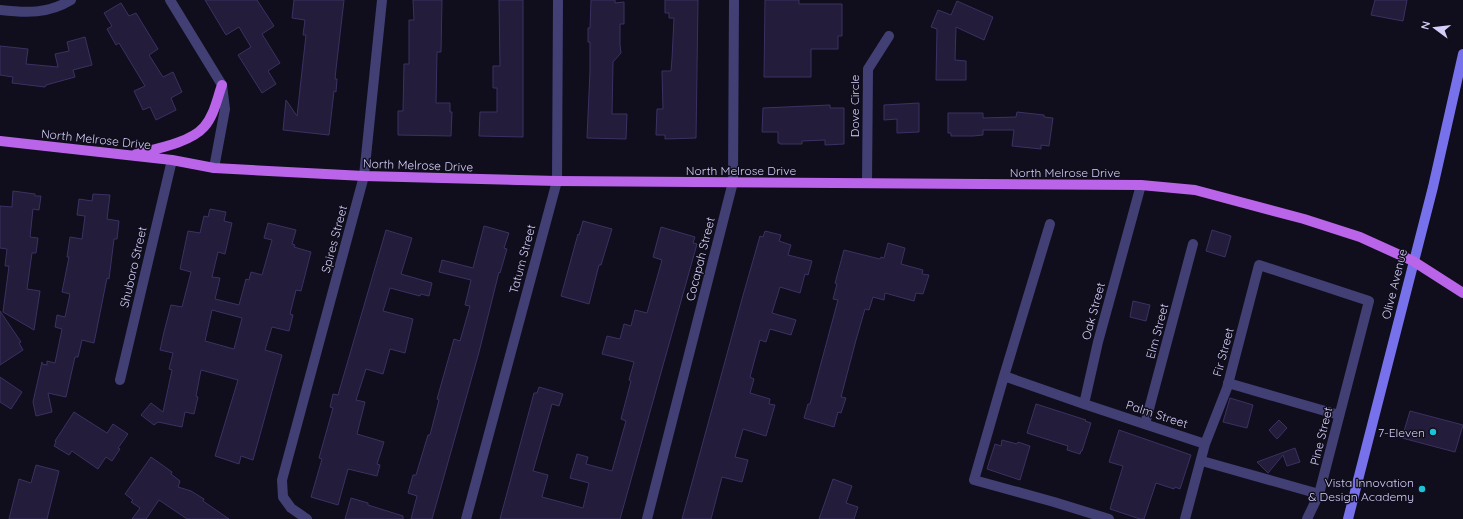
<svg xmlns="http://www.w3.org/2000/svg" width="1463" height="519" viewBox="0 0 1463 519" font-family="Quicksand,sans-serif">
<rect width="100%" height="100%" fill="#100e1c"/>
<path fill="#231c3a" stroke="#3c3163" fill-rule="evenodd" d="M 205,0 L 257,0 L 274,26 L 262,34 L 280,63 L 268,71 L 276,84 L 262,93 L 238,55 L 251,47 L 239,27 L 226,35 Z
M 294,0 L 344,0 L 336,69 L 335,79 L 337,79 L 336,92 L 334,91 L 329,135 L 283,130 L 286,100 L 297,116 L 306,35 L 303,35 L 305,20 L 292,18 Z
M 413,0 L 442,0 L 441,52 L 437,52 L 436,103 L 450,103 L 450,112 L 452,112 L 451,136 L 398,135 L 398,111 L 403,111 L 404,64 L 409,64 L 409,20 L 414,20 Z
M 499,0 L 523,0 L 523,137 L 479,136 L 480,112 L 497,112 L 497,88 L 493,88 L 493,66 L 500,66 Z
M 591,0 L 615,0 L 615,3 L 624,2 L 624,24 L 620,24 L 620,45 L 621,53 L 613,62 L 612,114 L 627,114 L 626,139 L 587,138 L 590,71 L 590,42 L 588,42 L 588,28 L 590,28 Z
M 665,0 L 698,0 L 696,138 L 665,139 L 665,135 L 656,135 L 657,109 L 663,109 L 662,71 L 671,71 L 672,59 L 674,18 L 669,18 L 669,13 L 665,13 Z
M 765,0 L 799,0 L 799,4 L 842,4 L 842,36 L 838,36 L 838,49 L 811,49 L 811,77 L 764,77 Z
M 1375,0 L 1407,0 L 1403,21 L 1371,15 Z
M 957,1 L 993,17 L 984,40 L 956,27 L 955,60 L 966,61 L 966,80 L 936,80 L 937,29 L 931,27 L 938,10 L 951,15 Z
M 121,3 L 129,16 L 136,13 L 158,49 L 149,55 L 163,77 L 173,72 L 182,92 L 171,98 L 176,110 L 156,120 L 150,107 L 143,110 L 134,91 L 145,86 L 119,43 L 116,45 L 107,29 L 112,26 L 104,13 Z
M 85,37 L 92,65 L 73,70 L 75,77 L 46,85 L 45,87 L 12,83 L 13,77 L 0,75 L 0,46 L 28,49 L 26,64 L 58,67 L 55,54 L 69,51 L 67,42 Z
M 919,103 L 919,132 L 897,133 L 897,119 L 884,120 L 884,105 Z
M 830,105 L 830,108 L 844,108 L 844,144 L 825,145 L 825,140 L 802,141 L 802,144 L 780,144 L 780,143 L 778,143 L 778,132 L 762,132 L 763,108 Z
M 1017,112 L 1044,115 L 1044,117 L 1053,118 L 1049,146 L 1041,145 L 1041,149 L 1012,146 L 1014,130 L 983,130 L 983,135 L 973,136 L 951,136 L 951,133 L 948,133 L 948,113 L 983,113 L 983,118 L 1016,117 Z
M 13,191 L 35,194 L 35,196 L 41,196 L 39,210 L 33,209 L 30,237 L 38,238 L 36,253 L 32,253 L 27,289 L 40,291 L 34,330 L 3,312 L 9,266 L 5,266 L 7,249 L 0,248 L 0,206 L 12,207 Z
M 93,194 L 110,195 L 107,219 L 119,221 L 117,239 L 114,239 L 109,279 L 107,278 L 94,343 L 82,340 L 78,357 L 75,357 L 66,397 L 48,393 L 52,412 L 36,416 L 33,402 L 42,362 L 42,364 L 47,365 L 47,361 L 55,363 L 62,329 L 55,327 L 57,315 L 65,317 L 70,294 L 62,292 L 69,257 L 67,257 L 70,237 L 82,239 L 85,216 L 77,215 L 79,199 L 92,201 Z
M 210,209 L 226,212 L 224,221 L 232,223 L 225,254 L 218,252 L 212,277 L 220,278 L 215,299 L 239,305 L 246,279 L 249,280 L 251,272 L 262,275 L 272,240 L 264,238 L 268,223 L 296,230 L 292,244 L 295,245 L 294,247 L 311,252 L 301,291 L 296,290 L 290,314 L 293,315 L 289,331 L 272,327 L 265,350 L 282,355 L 253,460 L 241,456 L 239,464 L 215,456 L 238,380 L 201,370 L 196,396 L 198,397 L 194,414 L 185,412 L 182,427 L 158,422 L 154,425 L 141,415 L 151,403 L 163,412 L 172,370 L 169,369 L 173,353 L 160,350 L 164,332 L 171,305 L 182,307 L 191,272 L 180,269 L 188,231 L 200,233 L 204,216 L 208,217 ZM 212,310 L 242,318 L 234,349 L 205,341 Z
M 583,221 L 612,229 L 601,265 L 599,265 L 589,304 L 561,296 L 578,234 L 579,235 Z
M 484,226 L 509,233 L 504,248 L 507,249 L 500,273 L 499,272 L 479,352 L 432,519 L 411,519 L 417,496 L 408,493 L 413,475 L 416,475 L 428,435 L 430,435 L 439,400 L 437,399 L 454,339 L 460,341 L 470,306 L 465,305 L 471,280 L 439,272 L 442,260 L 473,268 Z
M 661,227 L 695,237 L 693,243 L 697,244 L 620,519 L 500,519 L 534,393 L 537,393 L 539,387 L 563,394 L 559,406 L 552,404 L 533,471 L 548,475 L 542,497 L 583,508 L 589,483 L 570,478 L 577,454 L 588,457 L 586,464 L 612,471 L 626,421 L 621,419 L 631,381 L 629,380 L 634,362 L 602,354 L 607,336 L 620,339 L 624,324 L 631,326 L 635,310 L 647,313 L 662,260 L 653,257 Z
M 386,230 L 412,238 L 401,274 L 432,283 L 429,296 L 421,294 L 420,296 L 390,288 L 383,311 L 413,319 L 405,353 L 390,349 L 383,374 L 366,369 L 356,400 L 365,402 L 357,434 L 384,442 L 377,464 L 380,465 L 377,476 L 348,469 L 338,505 L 311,497 L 322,459 L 319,458 L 333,408 L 330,407 L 333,394 L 338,395 Z
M 1212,230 L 1231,236 L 1225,257 L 1206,251 Z
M 765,231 L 781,235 L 779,241 L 791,245 L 788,255 L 812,261 L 808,275 L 805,274 L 800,293 L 780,287 L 772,313 L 796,320 L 791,335 L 770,329 L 766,342 L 760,340 L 750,377 L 754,379 L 750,393 L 770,399 L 769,404 L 775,405 L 766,436 L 743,429 L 735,457 L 748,460 L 742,482 L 722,477 L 711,519 L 682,519 L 742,299 L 760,236 L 763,237 Z
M 888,243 L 905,248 L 901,264 L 923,270 L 922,274 L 929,275 L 923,294 L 916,293 L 914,301 L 885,293 L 884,300 L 873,297 L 869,310 L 865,309 L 856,340 L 841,397 L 846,398 L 841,413 L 838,412 L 834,427 L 804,418 L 808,404 L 810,404 L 838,300 L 833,299 L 837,284 L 835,283 L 844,250 L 880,259 L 881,257 L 884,258 Z
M 1133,301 L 1150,305 L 1146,321 L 1130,317 Z
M 0,311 L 21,342 L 19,343 L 23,350 L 0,365 Z
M 0,377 L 22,392 L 11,409 L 0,402 Z
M 1230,398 L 1253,405 L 1247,428 L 1223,422 Z
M 1036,404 L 1086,420 L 1085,421 L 1091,423 L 1082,451 L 1081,451 L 1080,454 L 1067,450 L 1068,446 L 1027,433 Z
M 1410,411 L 1463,425 L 1455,452 L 1402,438 Z
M 74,412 L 107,433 L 113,424 L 128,434 L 118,448 L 120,449 L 112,461 L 106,457 L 98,469 L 72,451 L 69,455 L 54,446 L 56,442 L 55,441 Z
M 1279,420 L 1287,428 L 1277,439 L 1269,430 Z
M 1119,430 L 1191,455 L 1180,489 L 1175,487 L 1174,489 L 1156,483 L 1144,519 L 1140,519 L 1110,509 L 1123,466 L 1109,462 Z
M 1002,440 L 1017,444 L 1018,442 L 1030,446 L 1020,480 L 987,469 L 995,444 L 1001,446 Z
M 1295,448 L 1300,462 L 1287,466 L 1283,455 L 1268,473 L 1257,462 Z
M 151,457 L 172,472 L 171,474 L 180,481 L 178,487 L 191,491 L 204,499 L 203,501 L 229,519 L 187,519 L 159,500 L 146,519 L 132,519 L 140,508 L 131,502 L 133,500 L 125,494 Z
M 36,465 L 59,471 L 47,519 L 9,519 L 19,479 L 31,483 Z
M 833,479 L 852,486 L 846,503 L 858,507 L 854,519 L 819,519 Z
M 351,498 L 368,503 L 368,505 L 403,516 L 403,519 L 345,519 Z"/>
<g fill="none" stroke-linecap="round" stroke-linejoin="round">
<path stroke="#423f75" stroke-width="10" d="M 0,10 C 26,13 48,14 71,0
M 867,183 L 868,69 L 889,36
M 1050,224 L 1004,376 L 974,480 L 1054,502 L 1109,519
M 1004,376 L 1084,404 L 1205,444
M 120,380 L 172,160
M 1228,383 L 1339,415
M 1084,404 L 1098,342 L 1141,185
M 1145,424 L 1193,244
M 1202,461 L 1319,494
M 307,519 L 291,508 L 283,497 L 282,480 L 364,176 L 382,0
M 466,519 L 557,181 L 558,0
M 647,519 L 733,182 L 734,0
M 1185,519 L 1205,444 L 1227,388 L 1259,265 L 1369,301 L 1319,494 L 1307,519"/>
<path stroke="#423f75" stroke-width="10" d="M 170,0 L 222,85 L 225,109 L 214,168"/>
<path stroke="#7772ec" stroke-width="10" d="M 1348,519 L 1433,187 L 1463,54"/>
<path stroke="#ba64ea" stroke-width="10" d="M 0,141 L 172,160 L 214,168 L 364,176 L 557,181 L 1141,185 L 1195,190 L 1304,219 L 1360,237 L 1413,261 L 1463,293
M 136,154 C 155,149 190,143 204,127 C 214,116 217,99 222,85"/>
</g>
<g fill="#1dc2d7" stroke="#100e1c" stroke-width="1.5">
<circle cx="1433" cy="432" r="4"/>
<circle cx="1422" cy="489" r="4"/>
</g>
<g text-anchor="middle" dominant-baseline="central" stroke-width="3" stroke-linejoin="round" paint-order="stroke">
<g font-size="12" fill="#d4cff9" stroke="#100e1c">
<text transform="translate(854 106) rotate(-90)">Dove Circle</text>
<text transform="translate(96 139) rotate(6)">North Melrose Drive</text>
<text transform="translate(418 165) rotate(2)">North Melrose Drive</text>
<text x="741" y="170">North Melrose Drive</text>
<text x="1065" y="172">North Melrose Drive</text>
<text transform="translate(334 239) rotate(-75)">Spires Street</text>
<text transform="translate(522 259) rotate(-75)">Tatum Street</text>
<text transform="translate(700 259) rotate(-76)">Cocapah Street</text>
<text transform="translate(133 267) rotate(-77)">Shuboro Street</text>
<text transform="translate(1394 284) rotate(-76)">Olive Avenue</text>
<text transform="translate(1093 311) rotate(-75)">Oak Street</text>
<text transform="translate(1157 331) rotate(-75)">Elm Street</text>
<text transform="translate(1223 352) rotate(-75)">Fir Street</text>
<text transform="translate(1157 414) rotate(18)">Palm Street</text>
<text transform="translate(1321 436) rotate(-76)">Pine Street</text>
</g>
<g font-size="12" fill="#d4cff9" stroke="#100e1c" text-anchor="end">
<text x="1425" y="432">7-Eleven</text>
<text x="1414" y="482">Vista Innovation<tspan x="1414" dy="14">&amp; Design Academy</tspan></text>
</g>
</g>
<g transform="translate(1435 28) rotate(285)" stroke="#100e1c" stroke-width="3" paint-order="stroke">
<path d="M0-3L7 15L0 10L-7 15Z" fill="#d4cff9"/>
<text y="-6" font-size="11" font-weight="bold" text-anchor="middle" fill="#d4cff9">N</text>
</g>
</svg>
